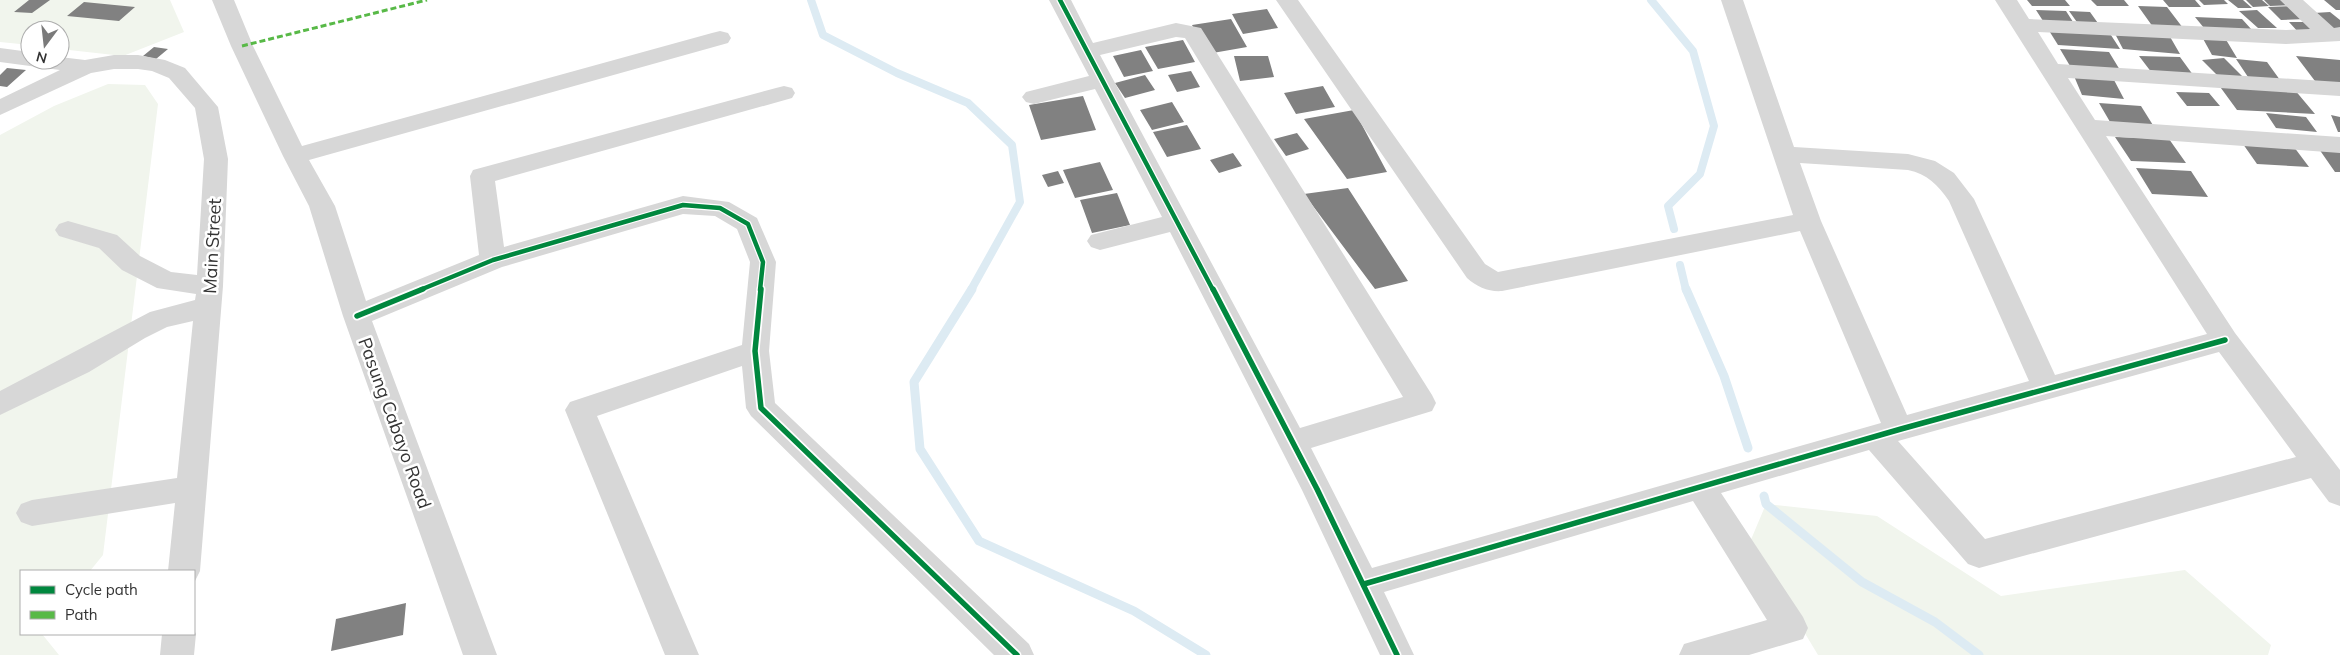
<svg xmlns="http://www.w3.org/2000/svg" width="2340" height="655" viewBox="0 0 2340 655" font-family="Mulish,sans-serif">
<rect width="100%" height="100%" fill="#fff"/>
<path fill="#f1f5ed" d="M 0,0 L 170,0 L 184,32 L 123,56 L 60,49 L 60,30 L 30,30 L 30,45 L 0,42 Z
M 108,84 L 145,85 L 158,104 L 103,555 L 90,571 L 21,571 L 21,634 L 42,634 L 59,655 L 0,655 L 0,135 L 54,106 Z
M 1766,504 L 1877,516 L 2001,596 L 2185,570 L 2271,645 L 2268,655 L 1818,655 L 1750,542 Z"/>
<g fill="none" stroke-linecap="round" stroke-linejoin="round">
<path stroke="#ddebf3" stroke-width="8" d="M 811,0 L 823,35 L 897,73 L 968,103 L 1012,145 L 1020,202 L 971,290
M 1651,0 L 1693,51 L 1714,126 L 1700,174 L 1668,206 L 1674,229
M 1680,265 L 1686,290"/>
<path stroke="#ddebf3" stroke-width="9" d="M 972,289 L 914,382 L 920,449 L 979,541 L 1134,611 L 1206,655
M 1686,289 L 1724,376 L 1748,448
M 1764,496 L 1766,504 L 1862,582 L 1935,622 L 1979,655"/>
</g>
<path fill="#818181" d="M 29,0 L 50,0 L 32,13 L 14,12 Z
M 2027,0 L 2065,0 L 2070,6 L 2032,6 Z
M 2091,0 L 2124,0 L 2129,6 L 2097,6 Z
M 2163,0 L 2195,0 L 2201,7 L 2169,7 Z
M 2199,0 L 2224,0 L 2228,4 L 2204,5 Z
M 2228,0 L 2243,0 L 2252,8 L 2238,8 Z
M 2246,0 L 2262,0 L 2269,6 L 2253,7 Z
M 2264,0 L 2286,0 L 2291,5 L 2270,6 Z
M 2324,0 L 2340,0 L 2340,10 L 2336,10 Z
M 84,2 L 135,7 L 119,21 L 67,16 Z
M 2138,6 L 2167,7 L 2183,28 L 2153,27 Z
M 2292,6 L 2306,19 L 2281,20 L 2268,7 Z
M 1267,9 L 1278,28 L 1243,34 L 1232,14 Z
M 2036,10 L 2066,11 L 2075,25 L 2045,24 Z
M 2257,10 L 2277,28 L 2258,28 L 2239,11 Z
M 2069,11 L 2090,12 L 2100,26 L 2079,25 Z
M 2330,12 L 2340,20 L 2340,31 L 2336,31 L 2314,13 Z
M 2195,17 L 2242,19 L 2252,30 L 2204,28 Z
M 1231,19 L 1247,47 L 1207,54 L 1192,25 Z
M 2289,22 L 2310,22 L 2321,33 L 2299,33 Z
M 2048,29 L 2109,32 L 2120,49 L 2058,45 Z
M 2113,30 L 2169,35 L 2180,54 L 2123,49 Z
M 2201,35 L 2225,38 L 2237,58 L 2212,55 Z
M 1183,40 L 1195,62 L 1158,69 L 1145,47 Z
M 154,47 L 168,49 L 156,59 L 143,56 Z
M 2060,49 L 2109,52 L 2123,75 L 2073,71 Z
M 1141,50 L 1153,71 L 1124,77 L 1113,56 Z
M 1234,56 L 1268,56 L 1274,77 L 1240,81 Z
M 2139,56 L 2180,57 L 2196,79 L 2155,77 Z
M 2296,56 L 2340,60 L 2340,88 L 2318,85 Z
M 2224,58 L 2246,80 L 2223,81 L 2202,60 Z
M 2236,59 L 2267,62 L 2280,80 L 2248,77 Z
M 7,68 L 26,70 L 7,87 L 0,86 L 0,75 Z
M 1191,71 L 1200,87 L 1177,92 L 1168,75 Z
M 1145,75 L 1155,90 L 1125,98 L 1115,83 Z
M 2074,76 L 2114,80 L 2124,99 L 2082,95 Z
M 2218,84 L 2294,89 L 2315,114 L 2237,110 Z
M 1323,86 L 1335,107 L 1296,114 L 1284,93 Z
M 2176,92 L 2209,93 L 2220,106 L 2187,106 Z
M 1083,96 L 1096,130 L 1041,140 L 1029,105 Z
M 1172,102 L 1184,122 L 1152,130 L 1140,110 Z
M 2099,103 L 2141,106 L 2156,130 L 2113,127 Z
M 1354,110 L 1387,172 L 1347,179 L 1304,119 Z
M 2266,113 L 2306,117 L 2317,132 L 2276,128 Z
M 2331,115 L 2340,117 L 2340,132 L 2338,132 Z
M 1187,125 L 1201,149 L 1167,157 L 1153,132 Z
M 1297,133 L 1309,149 L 1286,156 L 1274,139 Z
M 2115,137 L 2169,139 L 2186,163 L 2131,161 Z
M 2243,144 L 2294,147 L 2309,167 L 2257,164 Z
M 2319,149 L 2340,150 L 2340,172 L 2335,172 Z
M 1233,153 L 1242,166 L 1219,173 L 1210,160 Z
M 1100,162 L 1113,190 L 1075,198 L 1063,170 Z
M 2136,168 L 2191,171 L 2208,197 L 2152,194 Z
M 1058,171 L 1064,183 L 1048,187 L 1042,175 Z
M 1348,188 L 1408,281 L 1375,289 L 1304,194 Z
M 1117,193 L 1130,225 L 1092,233 L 1080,200 Z
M 406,603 L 403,635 L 331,651 L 336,619 Z"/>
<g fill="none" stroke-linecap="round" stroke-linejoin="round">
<path fill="#d7d7d7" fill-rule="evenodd" d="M 212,0 L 234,0 L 253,46 L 302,146 L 712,33 L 720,31 L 728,33 L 731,38 L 728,43 L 309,160 L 335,206 L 366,301 L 479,255 L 470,176 L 473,170 L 776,88 L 784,86 L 792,88 L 795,93 L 792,98 L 495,181 L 504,247 L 683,196 L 729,202 L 757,218 L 776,262 L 769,351 L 775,403 L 1029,644 L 1034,655 L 994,655 L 751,416 L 746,408 L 742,366 L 597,416 L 699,655 L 665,655 L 565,410 L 570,402 L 742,345 L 750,262 L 737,229 L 715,216 L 683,214 L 502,267 L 372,321 L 497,655 L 463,655 L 343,316 L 309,206 L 283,156 L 231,46 Z
M 1049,0 L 1071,0 L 1093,43 L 1176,23 L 1201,28 L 1432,395 L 1436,403 L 1432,411 L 1311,448 L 1372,568 L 1881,423 L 1800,231 L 1502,291 C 1489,292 1477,287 1467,278 L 1276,0 L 1298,0 L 1485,264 L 1498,272 L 1793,215 L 1721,0 L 1743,0 L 1794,147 L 1908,154 L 1935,161 L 1954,173 L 1974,199 L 2055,375 L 2207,334 L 1995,0 L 2017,0 L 2029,19 L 2286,30 L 2310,29 L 2280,0 L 2303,0 L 2334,28 L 2340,27 L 2340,41 L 2286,44 L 2038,32 L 2058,64 L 2340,82 L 2340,96 L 2068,78 L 2095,120 L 2340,137 L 2340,153 L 2106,136 L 2235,333 L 2340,470 L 2340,506 L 2329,502 L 2311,478 L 1979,568 L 1968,564 L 1869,450 L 1721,493 L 1803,617 L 1808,628 L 1803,639 L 1749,655 L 1679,655 L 1684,644 L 1767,620 L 1693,501 L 1384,592 L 1414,655 L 1380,655 L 1302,490 L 1170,232 L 1100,250 L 1091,247 L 1087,241 L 1091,235 L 1162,217 L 1095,89 L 1034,104 L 1026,102 L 1022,97 L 1026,92 L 1089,76 ZM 1176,37 L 1185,38 L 1403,397 L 1300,428 L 1100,55 ZM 1800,163 L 1908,170 C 1927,174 1938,185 1949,201 L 2029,381 L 1907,415 L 1821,221 ZM 2219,352 L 2296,457 L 1985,539 L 1898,441 Z
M 0,48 L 30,52 L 30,60 L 60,60 L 60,57 L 85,60 L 114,55 L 138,55 L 165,60 L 185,68 L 218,107 L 228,159 L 223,286 L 200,571 L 195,581 L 194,582 L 194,571 L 168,571 L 175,503 L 32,526 L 21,522 L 16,513 L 21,504 L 32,500 L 177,478 L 193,321 L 167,327 L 145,338 L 89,372 L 0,415 L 0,391 L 150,312 L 195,300 L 196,294 L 157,288 L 122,270 L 99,248 L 59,236 L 55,230 L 59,224 L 68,221 L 117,235 L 140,256 L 171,272 L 197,275 L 204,159 L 195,108 L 169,78 L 152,71 L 138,69 L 114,69 L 91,73 L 0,115 L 0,99 L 60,70 L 0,62 Z
M 194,630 L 196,634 L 194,655 L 160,655 L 162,634 L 194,634 Z"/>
<path stroke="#58b947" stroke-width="3" stroke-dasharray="6 3" stroke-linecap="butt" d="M 242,46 L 427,0"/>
<g stroke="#fff" stroke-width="7">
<path id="cycleway-far1" d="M 1060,0 L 1213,290
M 420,290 L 493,260 L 683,205 L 720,208 L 748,224 L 763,262 L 760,290"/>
</g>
<g stroke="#fff" stroke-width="9">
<path id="cycleway" d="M 761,289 L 755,351 L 761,408 L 1017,655
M 1213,289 L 1317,489 L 1397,655
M 357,316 L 423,289
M 1364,584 L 1901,429 L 2225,340"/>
</g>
<use href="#cycleway-far1" stroke="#00873e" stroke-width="4.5"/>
<use href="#cycleway" stroke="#00873e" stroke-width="5.5"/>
</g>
<g text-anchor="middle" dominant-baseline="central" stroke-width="5" stroke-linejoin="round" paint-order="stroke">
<g font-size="18" fill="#333" stroke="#fff">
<text transform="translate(212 246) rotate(-87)">Main Street</text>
<text transform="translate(395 423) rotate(70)">Pasung Cabayo Road</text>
</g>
</g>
<rect x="20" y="570" width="175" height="65" fill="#ffffff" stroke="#adadad"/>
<rect x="30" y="586" width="25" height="8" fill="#00873e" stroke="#adadad"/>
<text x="65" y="595" font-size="15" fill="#333333">Cycle path</text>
<rect x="30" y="611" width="25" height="8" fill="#58b947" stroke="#adadad"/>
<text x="65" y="620" font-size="15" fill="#333333">Path</text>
<g transform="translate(45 45) rotate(195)"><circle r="24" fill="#ffffff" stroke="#adadad"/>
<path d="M0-4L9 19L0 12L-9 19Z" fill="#7a7a7a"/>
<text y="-8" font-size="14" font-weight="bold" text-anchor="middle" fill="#333333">N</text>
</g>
</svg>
